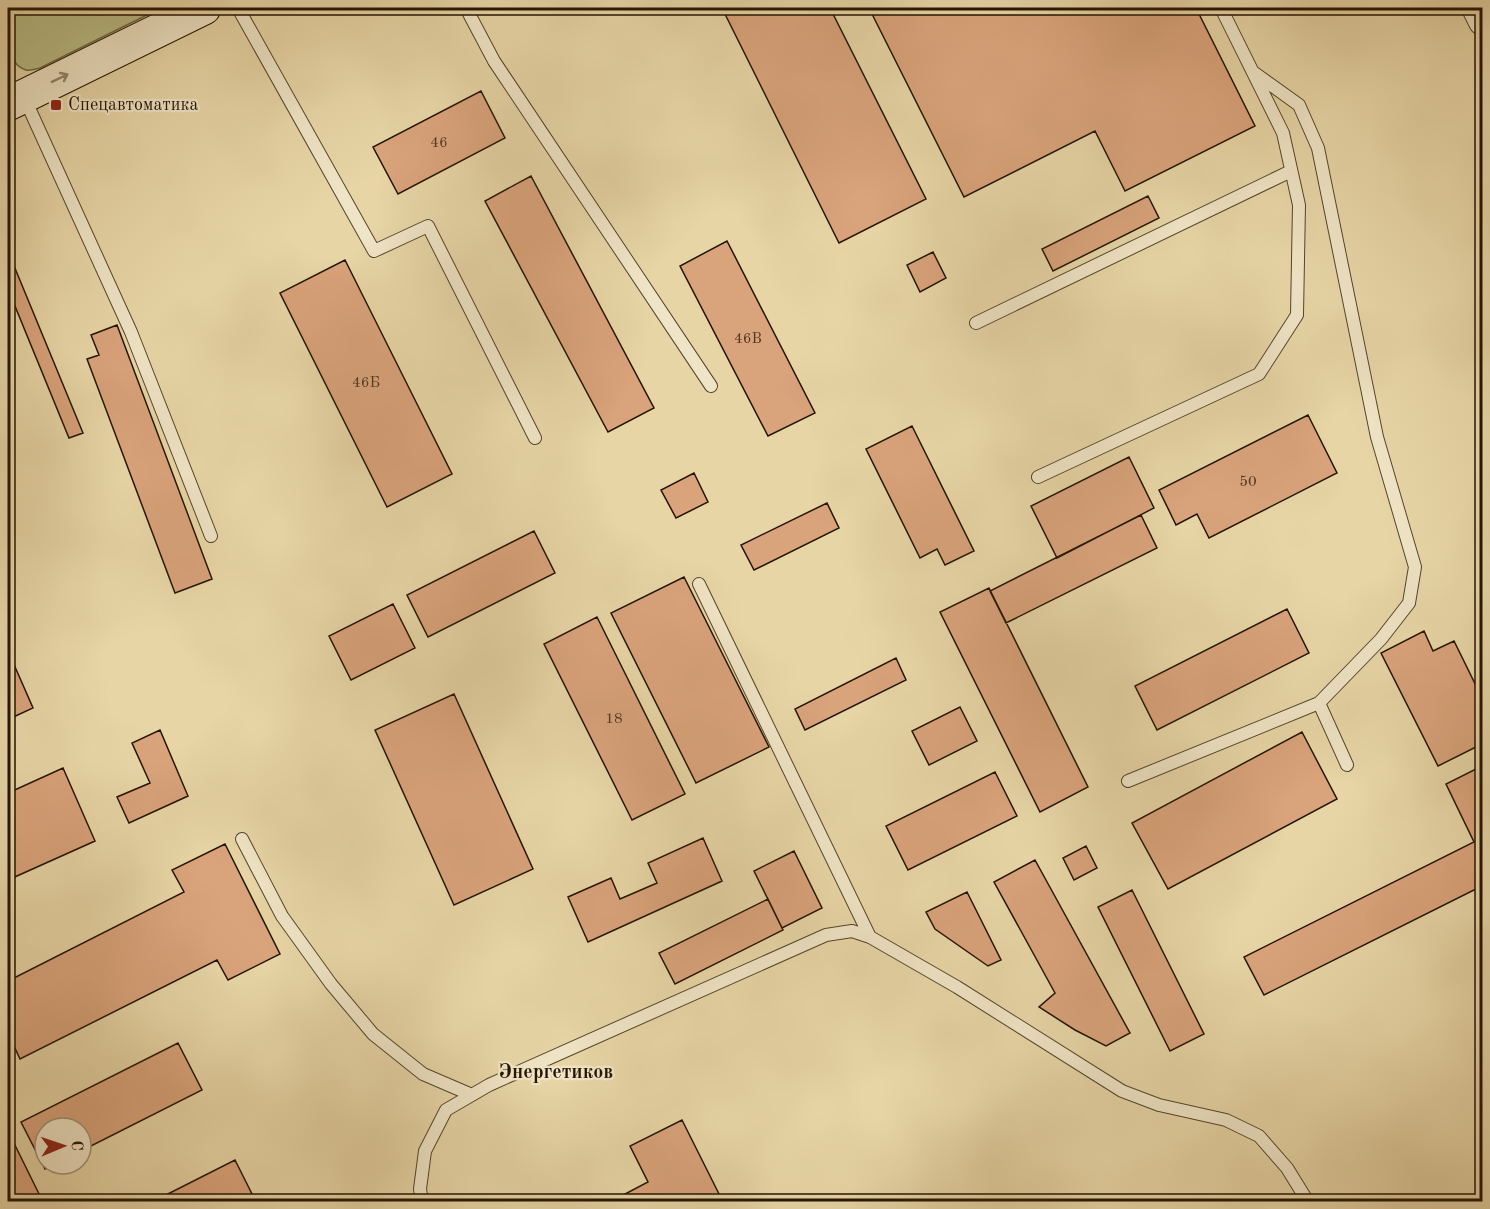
<svg xmlns="http://www.w3.org/2000/svg" width="1490" height="1209" viewBox="0 0 1490 1209" font-family="'Old Standard TT',serif">
<rect width="100%" height="100%" fill="#e7d5a6"/>
<filter id="stains"><feTurbulence type="fractalNoise" baseFrequency=".00333" numOctaves="4"/><feColorMatrix values="0 0 0 0 .2 0 0 0 0 .09 0 0 0 0 .02 0 0 0 .5 -.17"/></filter>
<radialGradient id="worn" r=".72"><stop offset=".6" stop-color="#630" stop-opacity="0"/><stop offset="1" stop-color="#630" stop-opacity=".3"/></radialGradient>
<path fill="#b9bc84" stroke="#6e6842" stroke-width="1.5" d="M 11,8 L 161,8 L 40,68 C 36,69 30,71 26,70 C 6,66 2,21 11,8 Z"/>
<path fill="#d9a37b" stroke="#241501" stroke-width="1.5" d="M 722,8 L 830,8 L 926,199 L 839,243 Z
M 869,8 L 1196,8 L 1255,126 L 1125,191 L 1095,131 L 964,197 Z
M 481,91 L 505,138 L 398,194 L 373,147 Z
M 531,176 L 654,408 L 608,432 L 485,201 Z
M 1148,196 L 1159,218 L 1053,271 L 1042,249 Z
M 727,241 L 815,413 L 768,436 L 680,266 Z
M 933,252 L 946,278 L 920,292 L 907,265 Z
M 345,260 L 452,474 L 387,507 L 280,293 Z
M 12,261 L 83,433 L 69,438 L 8,289 L 8,263 Z
M 117,325 L 212,579 L 175,593 L 87,359 L 99,355 L 91,335 Z
M 1308,415 L 1337,473 L 1209,538 L 1197,514 L 1176,525 L 1159,490 Z
M 912,426 L 974,551 L 945,565 L 937,549 L 920,558 L 866,449 Z
M 1129,457 L 1154,508 L 1057,558 L 1031,506 Z
M 694,473 L 708,502 L 676,518 L 661,490 Z
M 827,503 L 839,528 L 754,570 L 741,545 Z
M 1141,515 L 1157,548 L 1006,623 L 990,591 Z
M 534,531 L 555,573 L 428,637 L 407,595 Z
M 684,577 L 769,747 L 696,783 L 611,613 Z
M 989,588 L 1088,787 L 1040,812 L 940,612 Z
M 393,604 L 415,648 L 351,680 L 329,636 Z
M 1287,609 L 1309,653 L 1157,730 L 1135,686 Z
M 597,617 L 685,794 L 632,820 L 544,644 Z
M 1424,631 L 1433,651 L 1454,641 L 1482,698 L 1482,744 L 1438,766 L 1381,653 Z
M 896,658 L 906,680 L 805,730 L 795,709 Z
M 12,660 L 33,708 L 9,719 L 8,662 Z
M 454,694 L 533,869 L 454,905 L 375,730 Z
M 960,707 L 977,741 L 929,765 L 912,731 Z
M 160,730 L 188,796 L 129,823 L 117,797 L 150,783 L 132,743 Z
M 1302,732 L 1337,799 L 1168,889 L 1132,823 Z
M 1482,766 L 1482,886 L 1264,995 L 1244,957 L 1474,842 L 1446,784 Z
M 63,768 L 95,841 L 8,880 L 8,793 Z
M 995,772 L 1017,816 L 908,870 L 886,826 Z
M 703,838 L 722,881 L 588,942 L 568,897 L 611,878 L 620,899 L 657,883 L 648,863 Z
M 225,844 L 280,954 L 228,980 L 217,960 L 20,1059 L 8,1033 L 8,981 L 184,892 L 172,870 Z
M 1086,846 L 1097,868 L 1074,880 L 1063,858 Z
M 794,851 L 822,908 L 782,928 L 754,871 Z
M 1035,860 L 1130,1033 L 1106,1046 L 1075,1030 L 1039,1007 L 1055,993 L 994,882 Z
M 1132,890 L 1204,1034 L 1170,1051 L 1098,907 Z
M 967,892 L 1001,960 L 988,966 L 935,929 L 926,912 Z
M 768,899 L 783,930 L 675,984 L 659,953 Z
M 178,1043 L 202,1090 L 81,1151 L 81,1128 L 45,1128 L 45,1164 L 55,1164 L 45,1169 L 21,1122 Z
M 682,1120 L 723,1202 L 610,1202 L 648,1182 L 630,1146 Z
M 8,1131 L 43,1202 L 8,1202 Z
M 235,1160 L 256,1202 L 152,1202 Z"/>
<g fill="none" stroke-linecap="round" stroke-linejoin="round">
<g stroke="#55452a" stroke-width="14">
<path id="lane" d="M 238,8 L 374,251 L 428,226 L 535,438
M 466,8 L 494,61 L 711,386
M 1253,72 L 1299,105 L 1318,148 L 1377,437 L 1415,567 L 1409,603 L 1381,639 L 1319,703 L 1347,765
M 24,97 L 131,332 L 211,536
M 976,323 L 1291,171
M 1038,477 L 1259,374 L 1297,315 L 1299,205 L 1283,133 L 1221,8
M 699,584 L 870,937
M 1128,781 L 1319,703
M 242,839 L 282,916 L 331,984 L 373,1034 L 423,1074 L 472,1095
M 422,1202 L 420,1189 L 425,1151 L 446,1110 L 489,1085 L 826,935 L 852,931 L 870,937 L 957,987 L 1122,1091 L 1159,1105 L 1226,1120 L 1259,1136 L 1287,1168 L 1308,1202"/>
</g>
<g stroke="#55452a" stroke-width="28">
<path id="street" d="M 1475,8 L 1482,22"/>
</g>
<g stroke="#241501" stroke-width="35">
<path id="secondary" d="M 8,104 L 204,8"/>
</g>
<use href="#lane" stroke="#efe4c5" stroke-width="12"/>
<use href="#street" stroke="#efe4c5" stroke-width="26"/>
<use href="#secondary" stroke="#efe4c5" stroke-width="33"/>
</g>
<defs><path id="oneway-shaft" d="M-6 0H5M1.5-3L5.5 0L1.5 3" fill="none" stroke-width="1.6" stroke-linecap="round" stroke-linejoin="round" transform="scale(1.5)"/></defs>
<use stroke="#94876d" href="#oneway-shaft" transform="translate(60 78) rotate(-26)"/>
<rect fill="#8f2418" stroke="#efe4c5" stroke-width="2" x="50" y="99" width="12" height="12" rx="3"/>
<g text-anchor="middle" dominant-baseline="central" stroke-width="4.5" stroke-linejoin="round" paint-order="stroke">
<g font-size="15" fill="#513820">
<text x="439" y="143">46</text>
<text x="748" y="339">46В</text>
<text x="366" y="383">46Б</text>
<text x="1248" y="482">50</text>
<text x="614" y="719">18</text>
</g>
<g font-size="18" fill="#241501" stroke="#efe4c5" text-anchor="start">
<text x="68" y="105">Спецавтоматика</text>
</g>
<g font-size="20" font-weight="bold" fill="#241501" stroke="#efe4c5">
<text x="556" y="1073">Энергетиков</text>
</g>
</g>
<rect width="1490" height="1209" fill="none" stroke="#e7d5a6" stroke-width="30"/>
<rect x="9" y="9" width="1472" height="1191" fill="none" stroke="#241501" stroke-width="3"/>
<rect x="15" y="15" width="1460" height="1179" fill="none" stroke="#241501" stroke-width="1.5"/>
<g transform="translate(63 1146) rotate(88)"><circle r="28" fill="#efe4c5" stroke="#9e9177" stroke-width="1.5"/>
<path d="M0-4.5L10 22L0 15L-10 22Z" fill="#8f2418"/>
<text y="-9" font-size="16" font-weight="bold" text-anchor="middle" fill="#241501">С</text>
</g>
<rect width="100%" height="100%" filter="url(#stains)"/>
<rect width="100%" height="100%" fill="url(#worn)"/>
</svg>
